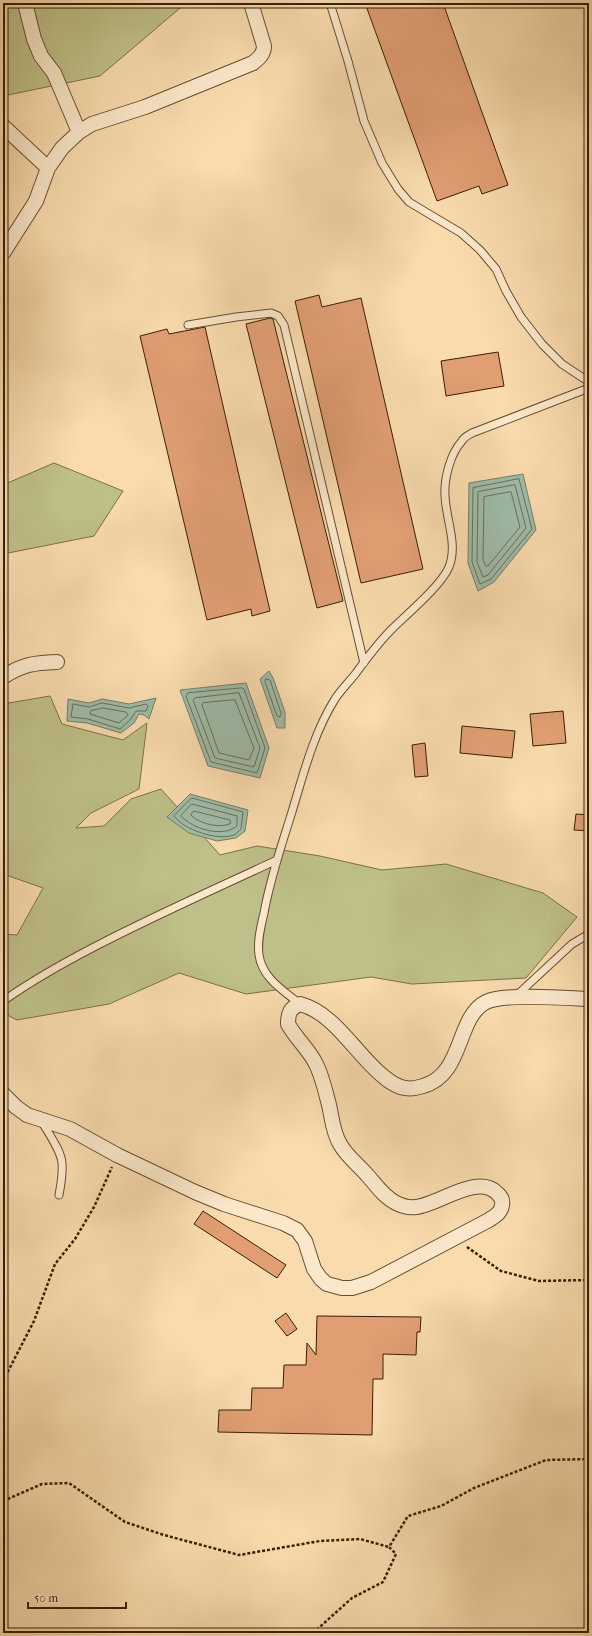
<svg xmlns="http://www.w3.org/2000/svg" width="592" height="1636" viewBox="0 0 592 1636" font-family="'IM FELL French Canon',serif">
<rect width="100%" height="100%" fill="#f9dbae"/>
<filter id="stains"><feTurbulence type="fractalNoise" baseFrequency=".005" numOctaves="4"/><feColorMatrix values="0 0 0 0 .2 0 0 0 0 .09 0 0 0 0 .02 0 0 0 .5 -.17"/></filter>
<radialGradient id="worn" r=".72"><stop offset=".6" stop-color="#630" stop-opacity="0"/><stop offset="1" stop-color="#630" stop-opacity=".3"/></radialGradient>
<path fill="#bfc089" stroke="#7c7048" d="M 3,3 L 186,3 L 100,76 L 3,96 Z
M 54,463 L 123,491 L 94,536 L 3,554 L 3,485 Z
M 50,696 L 62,724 L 123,740 L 147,723 L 139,789 L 91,813 L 76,828 L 104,826 L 131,799 L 161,789 L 220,855 L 257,846 L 320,856 L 382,870 L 446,864 L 543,893 L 577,917 L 526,978 L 412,984 L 371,977 L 246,994 L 179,973 L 109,1004 L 17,1020 L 3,1013 L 3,934 L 17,935 L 43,888 L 3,874 L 3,704 Z"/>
<path fill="#9ebba8" stroke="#757d67" d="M 523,474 L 536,530 L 494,582 L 478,591 L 468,563 L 469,483 Z
M 269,671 L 273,678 L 285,712 L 285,728 L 277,728 L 260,679 Z
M 246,683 L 269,748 L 260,778 L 208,766 L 180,690 Z
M 156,698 L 149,719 L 144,715 L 139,714 L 134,723 L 121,733 L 87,723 L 67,721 L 68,699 L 89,703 L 102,699 L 129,704 Z
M 190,794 L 248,810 L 245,831 L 236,838 L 217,841 L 189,833 L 167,817 Z"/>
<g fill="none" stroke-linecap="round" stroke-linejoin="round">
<path stroke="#6b6d57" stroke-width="1" d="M 519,479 L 532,529 L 491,579 L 480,584 L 472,562 L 473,488 Z
M 515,485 L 526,528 L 488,575 L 483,577 L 477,562 L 478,492 Z
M 511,492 L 520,527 L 488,566 L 486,566 L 483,560 L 484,497 Z
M 266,679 L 270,680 L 281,713 L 280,717 L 277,716 L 265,682 Z
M 242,688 L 244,689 L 265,748 L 257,773 L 211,762 L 186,696 L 188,693 Z
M 239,693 L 260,748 L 254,767 L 215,758 L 193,700 L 195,698 Z
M 235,700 L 254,748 L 249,760 L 219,753 L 202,705 L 203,703 Z
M 102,703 L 129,708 L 146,704 L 148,706 L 146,711 L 136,711 L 130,720 L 120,729 L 88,719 L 71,717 L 73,704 L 89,707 Z
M 103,708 L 126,712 L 128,715 L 119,723 L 90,714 L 91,711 Z
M 192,798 L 243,812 L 241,829 C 239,831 236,834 234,835 C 217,841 184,830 174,816 Z
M 192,804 L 237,816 L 237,826 C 223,838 192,829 181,816 Z
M 194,811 L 230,820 L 231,823 C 221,829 199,824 191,815 Z"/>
</g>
<path fill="#e19e73" stroke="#381f06" d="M 365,3 L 443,3 L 508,185 L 482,194 L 479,186 L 437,201 Z
M 319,295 L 322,307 L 361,298 L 423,569 L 361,583 L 295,301 Z
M 270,318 L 273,319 L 343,601 L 317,608 L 246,324 Z
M 205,327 L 270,611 L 252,616 L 251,609 L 207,620 L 140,336 L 167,329 L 169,334 Z
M 498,352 L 504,386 L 446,396 L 441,361 Z
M 563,711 L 566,743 L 533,746 L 530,714 Z
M 462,726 L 515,731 L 512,758 L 460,753 Z
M 425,743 L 428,776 L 415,777 L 412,745 Z
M 576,814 L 589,815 L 589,831 L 574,830 Z
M 203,1211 L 286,1265 L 277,1278 L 194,1224 Z
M 286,1313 L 297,1329 L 287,1336 L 275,1321 Z
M 317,1316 L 421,1317 L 420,1332 L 417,1332 L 416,1355 L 383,1354 L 383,1379 L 373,1379 L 372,1435 L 218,1432 L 219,1410 L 251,1410 L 252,1388 L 283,1388 L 284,1365 L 306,1365 L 307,1343 L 316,1355 Z"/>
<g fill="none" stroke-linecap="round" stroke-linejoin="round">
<g stroke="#684e30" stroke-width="9">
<path id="service" d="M 330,3 L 348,61 L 364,121 L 382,163 L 398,189 L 409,202 L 461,233 L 480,250 L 496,269 L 506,291 L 521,317 L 542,344 L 562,364 L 589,382
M 188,325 L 236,317 L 271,313 L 278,316 L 284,325 L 364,663
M 516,996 L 572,944 L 589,934
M 3,1001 C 33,980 65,962 98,945 C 156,915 217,888 277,860
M 300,1004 C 284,991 262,978 259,955 C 257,941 261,926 264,913 C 270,879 281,847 291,815 C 303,776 313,734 335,699 C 341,690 349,682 356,673 C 367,658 378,643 391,630 C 406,615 441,586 449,567 C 458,544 446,520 445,496 C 444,479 450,454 462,441 C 464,437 469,435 472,433 L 589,388
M 41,1120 C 48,1133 61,1150 62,1163 C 63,1174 61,1184 59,1195"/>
</g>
<g stroke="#684e30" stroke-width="16">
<path id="minor" d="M 25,3 L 34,39 L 41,56 L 54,73 L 79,132
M 3,126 L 48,168
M 3,253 L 36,201 L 48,168 L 62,148 L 79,132 L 92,124 L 145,107 L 253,63 C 259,58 264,54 264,46 L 251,3
M 3,677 C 23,664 34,663 57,662
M 3,1094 L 16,1107 L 27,1115 L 70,1129 L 117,1155 L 195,1192 L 224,1204 L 283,1223 L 297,1230 L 305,1241 L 314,1269 L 321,1279 L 327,1284 L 342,1288 L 352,1288 L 371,1282 L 489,1220 C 495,1216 501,1213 502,1205 C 503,1201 501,1197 498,1194 C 479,1172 438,1205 416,1207 C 409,1208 402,1206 396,1203 C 384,1197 377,1186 368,1176 C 359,1165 347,1157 340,1144 C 332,1131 332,1115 328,1101 C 325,1089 322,1077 317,1066 C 310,1050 296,1039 288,1024 C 288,1013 290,1008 300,1004 C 335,1013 356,1055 384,1077 C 390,1082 397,1087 405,1088 C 411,1089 417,1088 423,1086 C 464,1075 456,1017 486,1002 C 504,993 567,998 589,999"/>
</g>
<path stroke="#381f06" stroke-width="2.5" stroke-dasharray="3 2" stroke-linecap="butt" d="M 467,1247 L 501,1271 L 539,1281 L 589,1280
M 3,1381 L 34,1321 L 55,1264 L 75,1239 L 94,1207 L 112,1167
M 3,1501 L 42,1484 L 69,1483 L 125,1522 L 164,1535 L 239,1555 L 320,1541 L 360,1539 L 389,1547
M 313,1633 L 352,1598 L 383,1582 L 396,1554 L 389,1547 L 408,1516 L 441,1506 L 474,1488 L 546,1460 L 589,1459"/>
<use href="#service" stroke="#fbe8ca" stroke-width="7"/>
<use href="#minor" stroke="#fbe8ca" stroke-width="14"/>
</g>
<rect width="592" height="1636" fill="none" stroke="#f9dbae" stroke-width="16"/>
<rect x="4" y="4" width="584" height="1628" fill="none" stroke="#381f06" stroke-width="2"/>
<rect x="8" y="8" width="576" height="1620" fill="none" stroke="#381f06"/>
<path d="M28 1602v6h98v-6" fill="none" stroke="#381f06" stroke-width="2"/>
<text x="34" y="1602" font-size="12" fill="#381f06" stroke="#fbe8ca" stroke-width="3" paint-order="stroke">50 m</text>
<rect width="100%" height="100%" filter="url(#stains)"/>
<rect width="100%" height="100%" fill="url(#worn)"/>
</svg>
